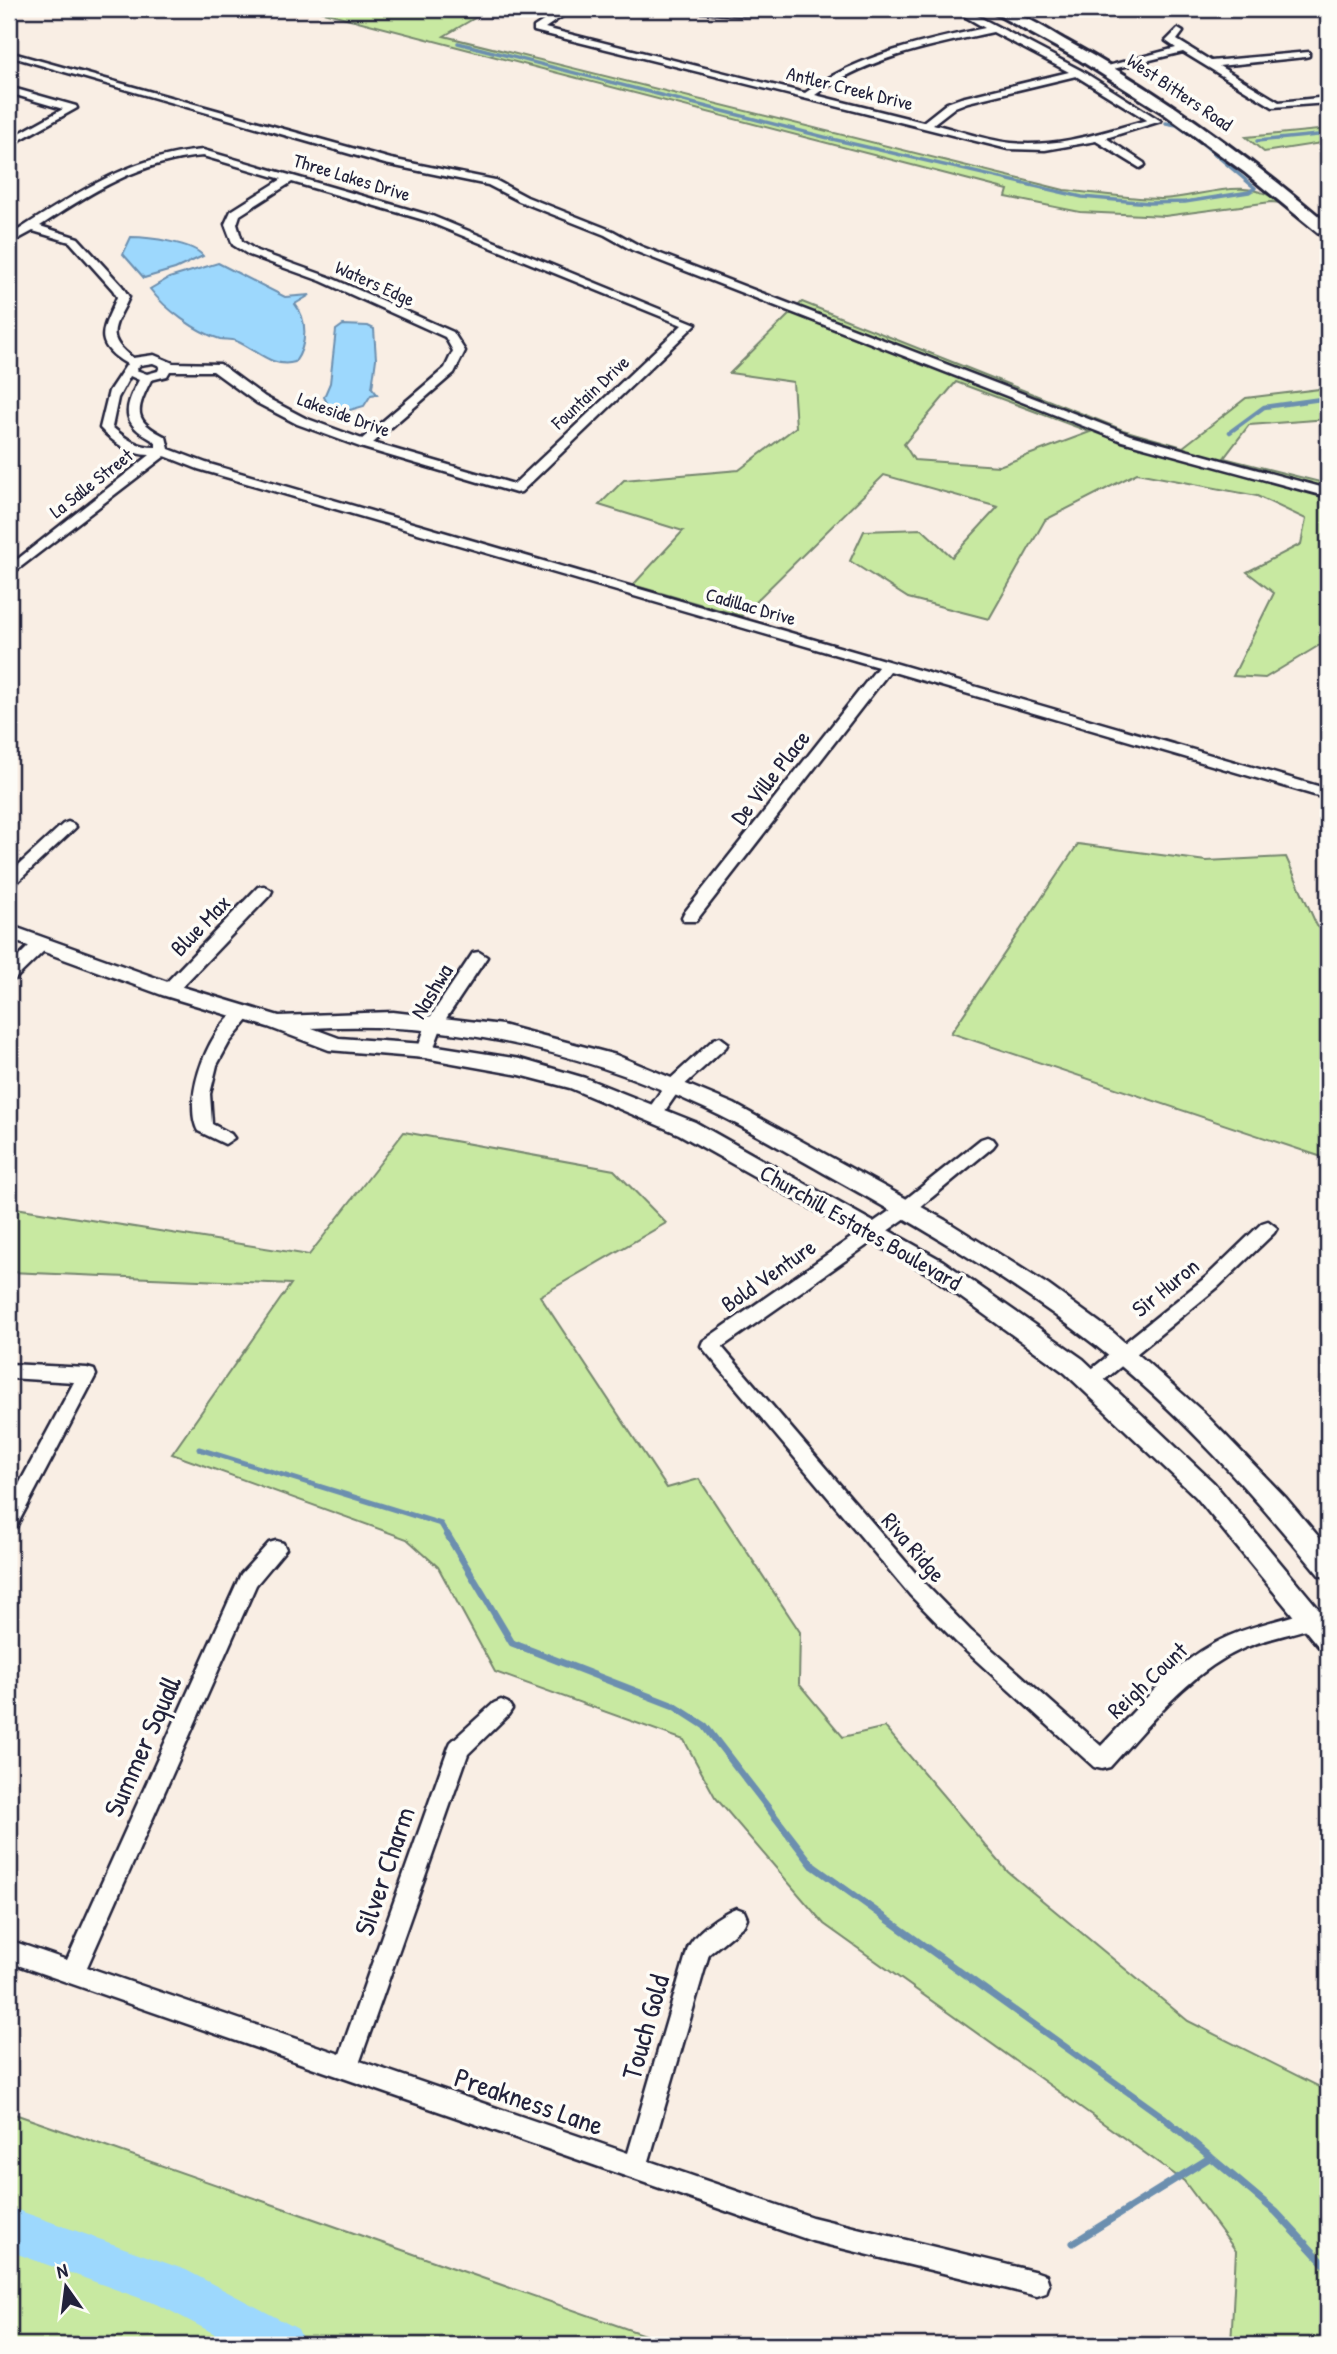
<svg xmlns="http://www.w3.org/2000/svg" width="1337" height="2354" viewBox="0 0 1337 2354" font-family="'Patrick Hand',sans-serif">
<rect width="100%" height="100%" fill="#f9eee4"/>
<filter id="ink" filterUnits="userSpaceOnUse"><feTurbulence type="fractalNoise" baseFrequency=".0143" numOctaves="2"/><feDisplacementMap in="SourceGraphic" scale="14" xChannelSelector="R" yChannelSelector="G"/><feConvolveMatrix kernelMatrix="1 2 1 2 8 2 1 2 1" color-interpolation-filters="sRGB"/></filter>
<g filter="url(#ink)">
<path fill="#c8e9a1" stroke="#75866e" stroke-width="2" fill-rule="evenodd" d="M 326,9 L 490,9 L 444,36 L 1064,190 C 1096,193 1129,199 1161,199 C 1202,198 1245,174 1281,203 L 1271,202 L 1165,216 L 1080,212 L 1006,197 L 1008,190 L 323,12 Z
M 1328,129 L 1328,142 L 1264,152 L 1246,137 Z
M 802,302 L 1123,430 L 1183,447 L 1246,398 L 1328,388 L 1328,419 L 1249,425 L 1224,458 L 1328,484 L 1328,640 L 1265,678 L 1233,676 L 1274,593 L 1247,572 L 1301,544 L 1306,519 L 1257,496 L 1137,473 L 1045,520 L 989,619 L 908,598 L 850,561 L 864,531 L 922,529 L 952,557 L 998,507 L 884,475 L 741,616 L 633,585 L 683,531 L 599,505 L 624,480 L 739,470 L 796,427 L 793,382 L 730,373 ZM 956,382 L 1090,432 L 999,466 L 914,460 L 904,444 Z
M 1078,844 L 1206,861 L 1286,857 L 1317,926 L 1328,935 L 1328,1159 L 951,1033 Z
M 404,1132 L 614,1170 L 666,1223 L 540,1296 L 667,1488 L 699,1479 L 800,1632 L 799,1684 L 843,1737 L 885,1727 L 1008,1872 L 1188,2021 L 1328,2091 L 1328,2345 L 1231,2345 L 1236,2251 L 1184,2181 L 824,1924 L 715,1797 L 684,1740 L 495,1672 L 438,1567 L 407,1539 L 172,1454 L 291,1284 L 9,1272 L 9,1207 L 309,1255 Z
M 9,2112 L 673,2345 L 9,2345 Z"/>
<path fill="#9dd8fd" stroke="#6c8faf" stroke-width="2" d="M 131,237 C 148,237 194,243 203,256 L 175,269 L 144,278 L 123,254 Z
M 218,263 L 285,297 L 310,295 L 295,304 C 308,320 307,345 295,362 C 272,369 256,349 236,341 C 231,339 225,340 220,339 C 196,332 165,309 150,289 L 169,278 Z
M 343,325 L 368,326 L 374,329 L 376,359 L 372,388 L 377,394 L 371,395 L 364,406 L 350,410 L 329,407 L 324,397 L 330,383 L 336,330 Z"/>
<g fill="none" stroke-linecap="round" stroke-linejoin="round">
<path stroke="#6c8faf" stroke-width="3.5" d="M 458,43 L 832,139 L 1082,197 L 1149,203 L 1185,202 L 1249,192 L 1255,188 L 1203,144 L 1207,143
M 1166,123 L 1177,125 L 1203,144
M 1257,141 L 1328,134"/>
<path stroke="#6c8faf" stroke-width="4.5" d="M 1230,432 L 1264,407 L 1328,398"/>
<path stroke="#6c8faf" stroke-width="5" d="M 199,1449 L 441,1524 L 448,1536"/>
<path stroke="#6c8faf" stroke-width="7" d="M 447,1534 L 512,1643 L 674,1706 L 705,1726 L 813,1866 L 1163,2117 L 1276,2212 L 1328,2268
M 1073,2243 L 1211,2157"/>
<path fill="#9dd8fd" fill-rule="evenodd" d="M 9,2207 L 186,2270 L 298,2329 L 305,2345 L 236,2345 L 159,2305 L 9,2251 Z"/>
<g stroke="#22223b" stroke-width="5">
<path id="minor" d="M 562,9 L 573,9 L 545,28 L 805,93 C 860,54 921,42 985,28 L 952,9 L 964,9 L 1082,71 L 1161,121 L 1106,138 L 1144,163 L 1145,165 L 1140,168 L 1096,141 L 1045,150 L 1008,149 L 534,31 L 534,27 ZM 993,32 L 1069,72 L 961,98 L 947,103 L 923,122 L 815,95 C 868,57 930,46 993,32 ZM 1076,76 L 1147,120 C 1103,132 1058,148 1011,143 C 985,140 958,130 933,124 L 955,107 L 968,102 Z
M 695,9 L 820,9 L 815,12 L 739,15 L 700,12 Z
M 1178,29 L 1183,32 L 1177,40 L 1211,61 L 1309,52 L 1309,56 L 1305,57 L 1219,66 L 1279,102 L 1328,97 L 1328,103 L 1273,107 L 1183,52 L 1105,71 L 1100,68 L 1176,48 L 1166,41 Z
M 9,52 L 391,159 L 495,180 L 527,197 L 613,231 L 640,246 L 1130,435 L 1328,489 L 1328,497 L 1122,441 L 632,250 L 605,235 L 519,201 L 488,185 L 385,164 L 9,56 Z
M 9,87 L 76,106 L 77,108 L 9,146 L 9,139 L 63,109 L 9,93 Z
M 203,150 L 432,216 L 696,324 L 521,492 L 516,493 L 360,447 L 297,424 L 257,403 L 213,371 L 170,371 L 167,376 L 151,380 C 135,412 133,420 166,437 L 169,449 L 206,463 L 1328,789 L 1328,799 L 890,671 L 696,921 L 684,921 L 682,917 L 684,913 L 878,667 L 198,469 L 165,456 L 9,576 L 9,566 L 150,455 C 130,455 113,442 100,428 L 109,391 L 127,364 C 89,342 105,327 117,297 L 113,290 L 70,242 L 33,231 L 9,244 L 9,236 C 71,197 128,156 203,150 ZM 203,156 L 282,179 L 231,211 L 225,224 L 233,245 L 249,255 L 321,281 L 445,337 L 453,351 L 445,368 L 362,439 L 305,418 L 265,397 L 220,364 L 173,363 L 154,355 L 133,358 C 101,336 118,323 129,297 L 122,286 L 78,238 L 40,226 C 91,192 140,161 203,156 ZM 292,182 L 424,220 L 682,325 L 514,484 L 373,443 L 454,373 L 465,351 L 453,332 L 329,277 L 257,251 L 242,241 L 237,224 L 240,215 ZM 153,363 L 160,366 L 158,371 L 147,374 L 136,370 L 140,365 ZM 130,376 L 139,380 C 122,412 122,424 156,442 L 156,447 C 137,447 126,439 112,427 L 118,398 Z
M 68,822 L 73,824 L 76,827 L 73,830 L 14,885 L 9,887 L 9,874 L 63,824 Z
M 264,886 L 272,891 L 270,895 L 175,994 L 163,994 L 161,990 L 163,986 L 258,887 Z
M 41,939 L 49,944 L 47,948 L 15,979 L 9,980 L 9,966 L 35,940 Z
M 479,952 L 487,957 L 443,1023 L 431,1055 L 425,1057 L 419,1055 L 417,1051 L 427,1022 L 473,953 Z
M 245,1008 L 253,1014 L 229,1043 L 217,1065 L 210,1094 L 212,1124 L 231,1134 L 234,1138 L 225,1144 L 198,1131 C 181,1100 211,1018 245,1008 Z
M 720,1037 L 728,1043 L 726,1047 L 680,1089 L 660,1118 L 648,1118 L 645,1114 L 668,1081 L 714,1039 Z
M 987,1137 L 993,1139 L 996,1143 L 993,1147 L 913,1213 L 722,1347 L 924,1583 L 970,1630 L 1101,1746 C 1140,1706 1176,1659 1229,1636 C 1255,1625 1284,1619 1312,1610 L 1319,1613 L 1322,1619 L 1319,1625 C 1294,1634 1266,1638 1242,1649 C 1187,1674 1150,1724 1110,1767 L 1102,1769 L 1094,1767 L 956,1642 L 910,1595 L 701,1346 L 703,1341 L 901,1203 L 981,1139 Z
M 1268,1221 L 1277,1228 L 1274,1233 L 1218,1287 L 1097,1386 L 1083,1386 L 1081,1381 L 1083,1376 L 1206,1277 L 1262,1223 Z
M 9,1364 L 87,1368 L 94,1370 L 96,1375 L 16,1527 L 9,1529 L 9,1503 L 74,1382 L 9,1378 Z
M 276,1541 L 283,1543 L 286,1549 L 256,1585 L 87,1967 L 340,2054 L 448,1749 L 451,1742 L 494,1703 L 501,1700 L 508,1703 L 512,1709 L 508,1715 L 468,1754 L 360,2061 L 628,2153 L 688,1948 C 695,1932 720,1914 736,1908 L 744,1911 L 747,1918 L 744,1925 L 709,1954 L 649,2161 L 812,2217 L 1037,2272 L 1046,2275 L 1049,2284 L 1046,2293 L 1037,2296 L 812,2241 L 9,1962 L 9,1940 L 67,1960 L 241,1574 L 269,1543 Z"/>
</g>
<g stroke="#22223b" stroke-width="5">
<path id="tertiary" d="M 9,925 L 176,985 L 279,1016 L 393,1012 L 502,1025 L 616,1055 L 734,1104 L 945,1220 L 1048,1285 L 1114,1333 L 1203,1412 L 1286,1498 L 1328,1548 L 1328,1578 L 1319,1575 C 1251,1492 1179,1411 1095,1345 C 1010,1279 918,1225 824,1173 C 784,1151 745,1127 704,1108 C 581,1051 448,1020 312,1028 L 339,1038 L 425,1044 L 520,1059 L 585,1078 L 695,1122 L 943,1261 L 1083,1359 L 1214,1483 L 1328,1620 L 1328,1650 L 1319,1647 L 1196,1497 L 1065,1373 L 927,1273 L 679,1134 L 570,1088 L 520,1075 L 425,1058 L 329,1050 L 268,1027 L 162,995 L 9,939 Z"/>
</g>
<g stroke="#22223b" stroke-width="6">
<path id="secondary" d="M 987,9 C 1015,8 1041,26 1065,40 C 1159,91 1246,155 1328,224 L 1328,237 L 1322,236 L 1244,172 L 1163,113 L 1078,59 Z"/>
</g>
<use href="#minor" fill="#fdfcf7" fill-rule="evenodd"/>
<use href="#tertiary" fill="#fdfcf7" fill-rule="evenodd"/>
<use href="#secondary" fill="#fdfcf7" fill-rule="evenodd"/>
</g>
</g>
<g text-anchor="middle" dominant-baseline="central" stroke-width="7" stroke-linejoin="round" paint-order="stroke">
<g font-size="19" fill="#22223b" stroke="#fdfcf7">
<text transform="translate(850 88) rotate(14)">Antler Creek Drive</text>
<text transform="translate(1180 92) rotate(34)">West Bitters Road</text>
<text transform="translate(352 177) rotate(17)">Three Lakes Drive</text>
<text transform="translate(375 283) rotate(24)">Waters Edge</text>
<text transform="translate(590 392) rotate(-43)">Fountain Drive</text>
<text transform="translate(344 414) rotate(20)">Lakeside Drive</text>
<text transform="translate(91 483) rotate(-38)">La Salle Street</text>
<text transform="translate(751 606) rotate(16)">Cadillac Drive</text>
</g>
<g font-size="23" fill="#22223b" stroke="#fdfcf7">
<text transform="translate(770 777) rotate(-52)">De Ville Place</text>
<text transform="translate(200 925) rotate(-46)">Blue Max</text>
<text transform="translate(431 991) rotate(-59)">Nashwa</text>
<text transform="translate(861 1227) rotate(30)">Churchill Estates Boulevard</text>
<text transform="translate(768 1275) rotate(-35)">Bold Venture</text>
<text transform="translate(1165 1287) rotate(-39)">Sir Huron</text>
<text transform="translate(914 1547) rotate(49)">Riva Ridge</text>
<text transform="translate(1147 1680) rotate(-43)">Reigh Count</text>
</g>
<g font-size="28" fill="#22223b" stroke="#fdfcf7">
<text transform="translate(142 1746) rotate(-66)">Summer Squall</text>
<text transform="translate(384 1871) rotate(-71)">Silver Charm</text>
<text transform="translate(645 2027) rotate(-74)">Touch Gold</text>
<text transform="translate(529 2101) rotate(19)">Preakness Lane</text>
</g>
</g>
<rect width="1337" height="2354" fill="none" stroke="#fdfcf7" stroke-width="35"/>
<rect x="18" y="18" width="1302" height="2319" fill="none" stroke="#22223b" stroke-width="2.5" filter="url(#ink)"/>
<g transform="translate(66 2287) rotate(346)" stroke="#fdfcf7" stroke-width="5" paint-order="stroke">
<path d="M0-5L12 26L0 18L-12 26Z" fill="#22223b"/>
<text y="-10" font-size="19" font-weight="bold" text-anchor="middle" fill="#22223b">N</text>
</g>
</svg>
